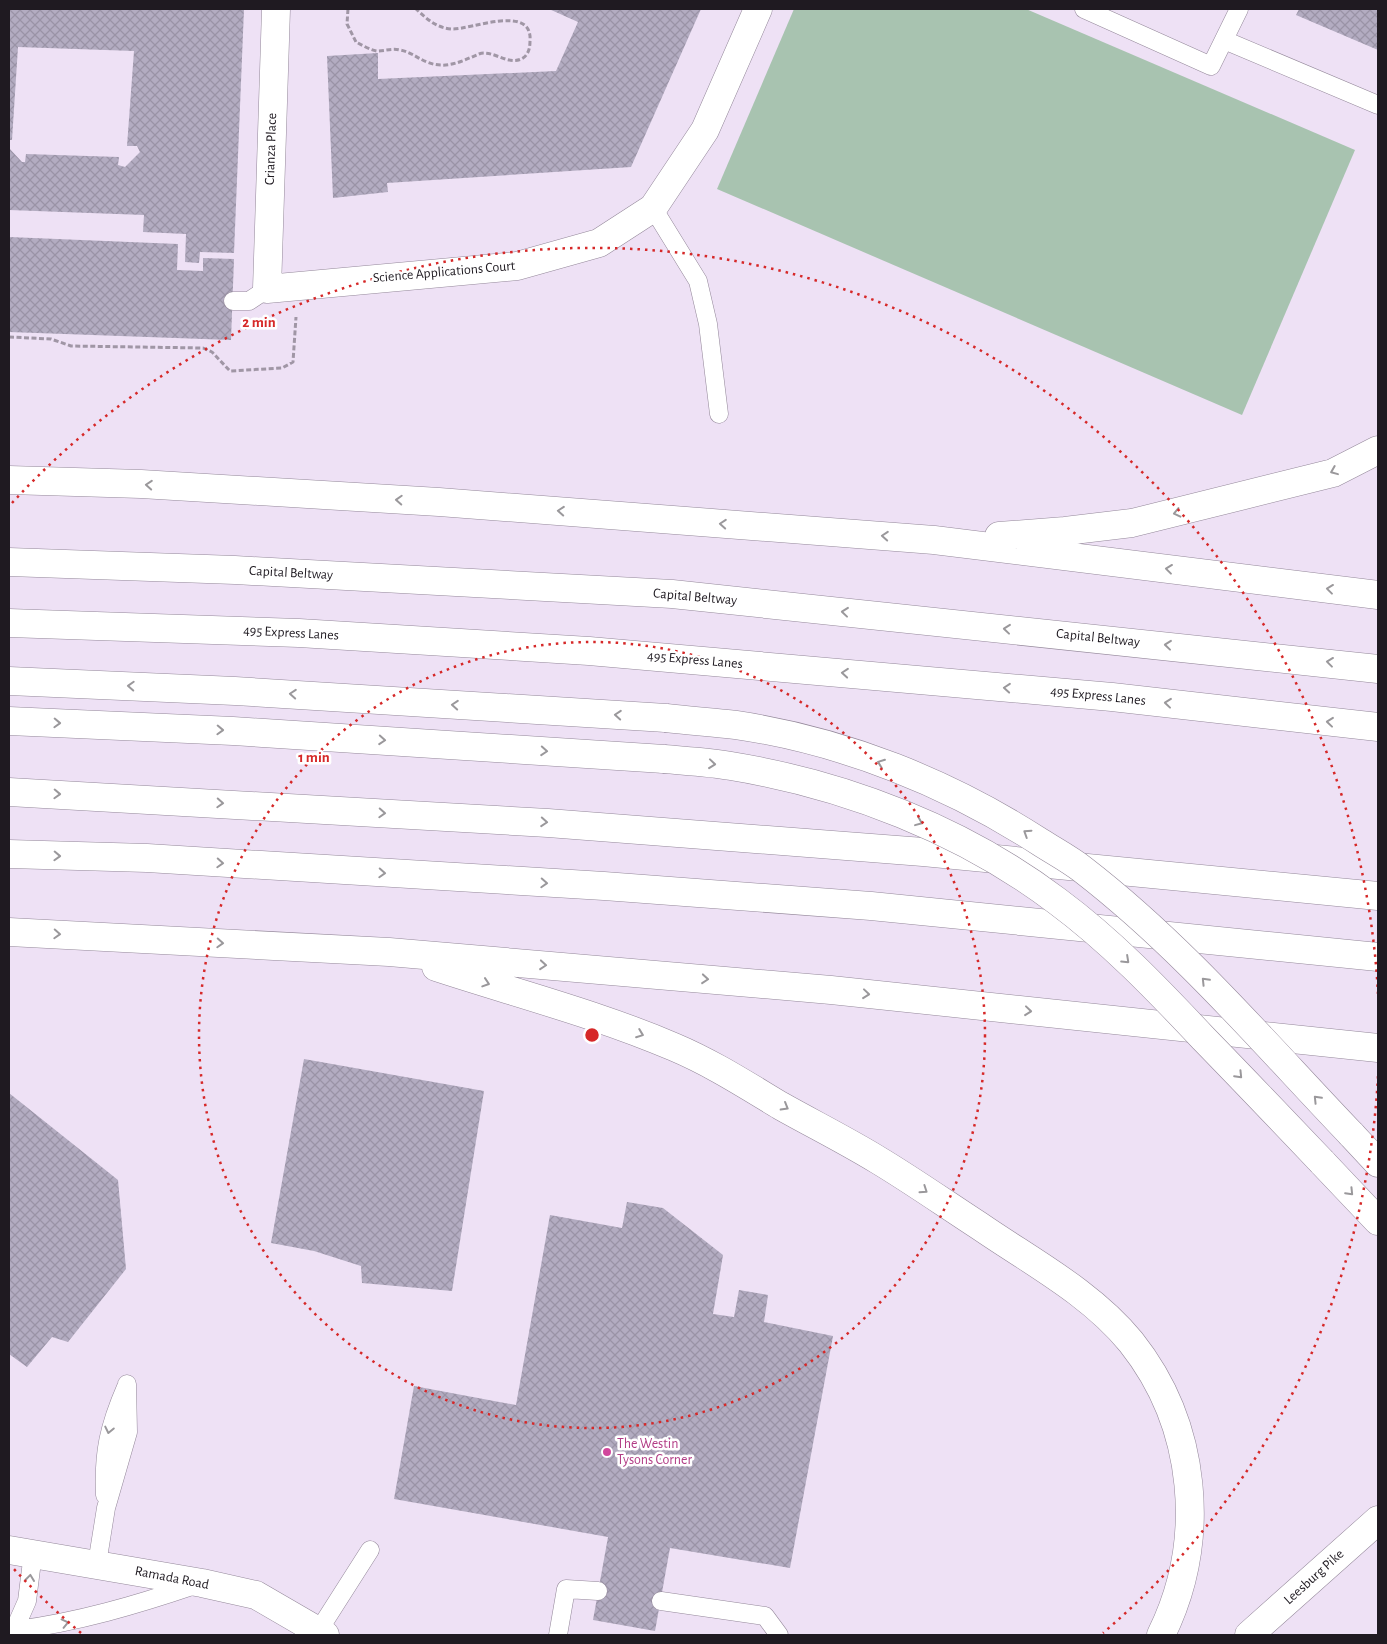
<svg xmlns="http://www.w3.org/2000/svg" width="1387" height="1644" viewBox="0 0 1387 1644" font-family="'Alegreya Sans',sans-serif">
<defs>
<pattern id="building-cross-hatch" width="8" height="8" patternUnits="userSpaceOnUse" patternTransform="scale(1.25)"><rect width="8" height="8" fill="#b3acc1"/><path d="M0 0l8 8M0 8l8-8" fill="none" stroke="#9a93a6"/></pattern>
</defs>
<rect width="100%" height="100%" fill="#eee1f5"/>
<path fill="#a8c3b0" d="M 794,9 L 1026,9 L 1355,150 L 1242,415 L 717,189 Z"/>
<path fill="url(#building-cross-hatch)" d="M 9,9 L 244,9 L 234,253 L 200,252 L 199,263 L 185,262 L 186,234 L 143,232 L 144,215 L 9,210 L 9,148 L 22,162 L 25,162 L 26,154 L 119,157 L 118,165 L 125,167 L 140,152 L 137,146 L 127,146 L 134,51 L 18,47 L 12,140 L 9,140 Z
M 549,9 L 701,9 L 631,167 L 387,183 L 388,192 L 333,198 L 327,56 L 378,53 L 378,79 L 556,71 L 578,22 Z
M 1299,9 L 1378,9 L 1378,50 L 1296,15 Z
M 9,237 L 178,244 L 177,270 L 203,271 L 203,258 L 234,259 L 231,340 L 9,332 Z
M 304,1059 L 484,1091 L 452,1291 L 362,1283 L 361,1266 L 314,1251 L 271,1243 Z
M 9,1093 L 118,1180 L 126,1269 L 68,1342 L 52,1337 L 27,1367 L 9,1354 Z
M 627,1202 L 663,1208 L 723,1255 L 713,1314 L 734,1317 L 739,1290 L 768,1295 L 764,1322 L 833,1336 L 790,1568 L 670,1548 L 655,1631 L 593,1620 L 608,1537 L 394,1499 L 414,1386 L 516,1405 L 550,1215 L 622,1228 Z"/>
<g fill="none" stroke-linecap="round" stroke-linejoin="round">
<g stroke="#94889a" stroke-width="19">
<path id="lane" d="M 1084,9 L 1211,66 L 1239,9
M 1224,40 L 1378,105
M 653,208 L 698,281 L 708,324 L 719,414
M 233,301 L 249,301 L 267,289
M 105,1495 C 103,1453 109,1426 126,1387
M 97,1564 L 106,1508 L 128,1432 L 127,1384
M 661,1601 L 765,1616 L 779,1635
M 17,1630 C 78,1622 136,1605 195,1585
M 319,1630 L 370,1550
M 12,1635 L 27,1601 L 33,1553
M 558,1635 L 566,1589 L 598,1591"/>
</g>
<g stroke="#94889a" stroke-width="29">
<path id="street" d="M 276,9 L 267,289 L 517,266 L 599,243 L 653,208 L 705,130 L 758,9
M 9,1550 L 202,1583 L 256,1595 L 325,1635"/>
</g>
<g stroke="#94889a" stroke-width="29">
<path id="primary" d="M 1249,1635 L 1378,1520"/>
</g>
<g stroke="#94889a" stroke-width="29">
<path id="highway" d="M 9,480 L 141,484 L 439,502 L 934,540 L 1378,595
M 999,536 L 1065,531 L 1132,523 L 1333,473 L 1378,450
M 9,562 L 235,570 L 672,594 L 1378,669
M 9,623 L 299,633 L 589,651 L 1112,697 L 1378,727
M 9,681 L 235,691 L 666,718
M 9,721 L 233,731 L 664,759
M 9,792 L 548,823 L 923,852 L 1378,896
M 9,854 L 147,858 L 604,886 L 871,906 L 1378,957
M 9,932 L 389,952 L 831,990 L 1378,1048
M 436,967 C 515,993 597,1014 674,1047 C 712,1063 746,1085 781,1106 C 813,1124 847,1141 878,1160 C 913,1181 947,1205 981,1227 C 1032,1262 1091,1293 1131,1342 C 1197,1425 1208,1540 1161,1635
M 1351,1134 L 1378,1163
M 1322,1162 L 1378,1221"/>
</g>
<path stroke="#a096a5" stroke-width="3" stroke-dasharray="5 2.5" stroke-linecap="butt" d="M 348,9 L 347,24 L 356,42 C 362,45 370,50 377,51 C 385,51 392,48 400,50 C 411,52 417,58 427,62 C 446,70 462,61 479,54 C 493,49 509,67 523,58 C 529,54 530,47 530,41 C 533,3 470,30 452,29 C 436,28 427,19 416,9
M 9,337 L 51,339 L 71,346 L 203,348 L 212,352 L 230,371 L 282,368 L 293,362 L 296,317"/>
<use href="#lane" stroke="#fff" stroke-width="18"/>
<use href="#street" stroke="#fff" stroke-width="28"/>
<use href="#primary" stroke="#fff" stroke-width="28"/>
<use href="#highway" stroke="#fff" stroke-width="28"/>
<g stroke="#94889a" stroke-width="29" stroke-linecap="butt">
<path id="highway-bridge" d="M 666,718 C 690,721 713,722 736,725 C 844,741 949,783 1040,842 C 1054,851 1069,859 1082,869 C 1182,946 1264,1043 1351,1134
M 664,759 C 686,761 709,762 731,766 C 847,785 963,830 1057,901 C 1111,941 1157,989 1203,1038 C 1243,1079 1282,1120 1322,1162"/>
</g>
<use href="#highway-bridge" stroke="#fff" stroke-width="28"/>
</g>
<defs><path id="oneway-chevron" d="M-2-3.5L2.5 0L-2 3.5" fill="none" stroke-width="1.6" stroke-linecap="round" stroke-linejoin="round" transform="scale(1.25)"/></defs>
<g stroke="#9a989b">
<use href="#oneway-chevron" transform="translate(1334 471) rotate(158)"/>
<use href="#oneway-chevron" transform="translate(149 485) rotate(-176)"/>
<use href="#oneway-chevron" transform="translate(399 500) rotate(-177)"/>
<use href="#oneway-chevron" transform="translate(561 511) rotate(-176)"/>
<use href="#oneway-chevron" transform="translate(1177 513) rotate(167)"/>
<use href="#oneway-chevron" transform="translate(723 524) rotate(-176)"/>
<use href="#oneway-chevron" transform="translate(885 536) rotate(-176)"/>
<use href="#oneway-chevron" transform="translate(1169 569) rotate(-173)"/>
<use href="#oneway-chevron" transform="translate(1330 589) rotate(-173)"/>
<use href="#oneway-chevron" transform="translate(845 612) rotate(-174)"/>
<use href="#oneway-chevron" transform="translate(1007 629) rotate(-174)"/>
<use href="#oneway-chevron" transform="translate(1168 645) rotate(-174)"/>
<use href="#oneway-chevron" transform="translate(1330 662) rotate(-173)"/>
<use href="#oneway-chevron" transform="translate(845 673) rotate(-175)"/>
<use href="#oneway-chevron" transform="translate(131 686) rotate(-177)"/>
<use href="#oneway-chevron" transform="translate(1007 688) rotate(-175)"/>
<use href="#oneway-chevron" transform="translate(293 694) rotate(-176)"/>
<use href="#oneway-chevron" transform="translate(1168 703) rotate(-174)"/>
<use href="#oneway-chevron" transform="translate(455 705) rotate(-176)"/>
<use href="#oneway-chevron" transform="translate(618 715) rotate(-176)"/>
<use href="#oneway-chevron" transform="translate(1330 722) rotate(-174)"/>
<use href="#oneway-chevron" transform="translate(57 723) rotate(2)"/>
<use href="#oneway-chevron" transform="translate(220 730) rotate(2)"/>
<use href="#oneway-chevron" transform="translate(382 740) rotate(4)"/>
<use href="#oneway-chevron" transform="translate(544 751) rotate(4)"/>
<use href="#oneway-chevron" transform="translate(881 763) rotate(-159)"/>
<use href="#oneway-chevron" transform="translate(712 764) rotate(6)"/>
<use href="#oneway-chevron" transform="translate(57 794) rotate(2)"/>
<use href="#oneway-chevron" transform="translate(220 803) rotate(3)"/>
<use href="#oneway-chevron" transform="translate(382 813) rotate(3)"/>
<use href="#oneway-chevron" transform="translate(544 822) rotate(4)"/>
<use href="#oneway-chevron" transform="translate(919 822) rotate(22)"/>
<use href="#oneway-chevron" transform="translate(1027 833) rotate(-147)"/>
<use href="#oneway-chevron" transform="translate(57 856) rotate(2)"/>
<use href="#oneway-chevron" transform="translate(220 863) rotate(3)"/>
<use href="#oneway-chevron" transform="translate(382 873) rotate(3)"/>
<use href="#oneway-chevron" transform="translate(544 883) rotate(3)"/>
<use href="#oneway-chevron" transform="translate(57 934) rotate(3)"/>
<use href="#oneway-chevron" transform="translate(220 943) rotate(3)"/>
<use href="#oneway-chevron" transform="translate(1126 960) rotate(43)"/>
<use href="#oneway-chevron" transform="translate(543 965) rotate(5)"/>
<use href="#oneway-chevron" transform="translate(705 979) rotate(5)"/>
<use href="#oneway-chevron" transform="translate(1205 981) rotate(-134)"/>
<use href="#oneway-chevron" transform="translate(486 983) rotate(18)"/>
<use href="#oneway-chevron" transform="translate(866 994) rotate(6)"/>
<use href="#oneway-chevron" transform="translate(1028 1011) rotate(6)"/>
<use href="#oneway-chevron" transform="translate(640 1034) rotate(21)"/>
<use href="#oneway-chevron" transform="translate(1239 1075) rotate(46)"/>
<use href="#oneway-chevron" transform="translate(1317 1099) rotate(-134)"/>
<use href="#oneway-chevron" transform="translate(785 1107) rotate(30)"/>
<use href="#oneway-chevron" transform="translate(924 1190) rotate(34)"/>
<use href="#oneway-chevron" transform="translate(1350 1192) rotate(46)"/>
<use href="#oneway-chevron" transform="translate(109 1430) rotate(102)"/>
<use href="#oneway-chevron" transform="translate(30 1578) rotate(-83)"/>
<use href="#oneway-chevron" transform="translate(65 1623) rotate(-13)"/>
</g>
<g fill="none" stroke="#d62828" stroke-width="2.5" stroke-dasharray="2.5 5">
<circle cx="592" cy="1035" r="393"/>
<path d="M1378 1076A787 787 0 0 1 1103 1633M81 1633A787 787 0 0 1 12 1567M12 503A787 787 0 0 1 1378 994"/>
</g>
<circle fill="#d1479c" stroke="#fff" stroke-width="2" cx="607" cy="1452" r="5"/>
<g text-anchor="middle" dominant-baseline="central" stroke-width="5" stroke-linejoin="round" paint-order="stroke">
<g font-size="14" fill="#1f1a21" stroke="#fff">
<text transform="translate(271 149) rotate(-88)">Crianza Place</text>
<text transform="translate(444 272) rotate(-5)">Science Applications Court</text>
<text transform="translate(291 573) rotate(3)">Capital Beltway</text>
<text transform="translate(695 597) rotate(5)">Capital Beltway</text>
<text transform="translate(291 633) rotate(3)">495 Express Lanes</text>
<text transform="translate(1098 638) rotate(6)">Capital Beltway</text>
<text transform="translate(695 660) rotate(5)">495 Express Lanes</text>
<text transform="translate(1098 696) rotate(6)">495 Express Lanes</text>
<text transform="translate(1314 1577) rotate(-42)">Leesburg Pike</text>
<text transform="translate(172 1578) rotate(11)">Ramada Road</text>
</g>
<g font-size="14" fill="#b23c85" stroke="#fff" text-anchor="start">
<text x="617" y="1444">The Westin<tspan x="617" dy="16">Tysons Corner</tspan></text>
</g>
</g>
<circle cx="592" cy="1035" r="8" fill="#d62828" stroke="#fff" stroke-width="2.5"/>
<g font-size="15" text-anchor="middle" font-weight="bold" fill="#d62828" stroke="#fff" stroke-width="5" stroke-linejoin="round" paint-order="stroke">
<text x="259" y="327">2 min</text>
<text x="314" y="762">1 min</text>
</g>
<rect width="1387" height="1644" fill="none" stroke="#1f1a21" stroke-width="20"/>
</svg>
